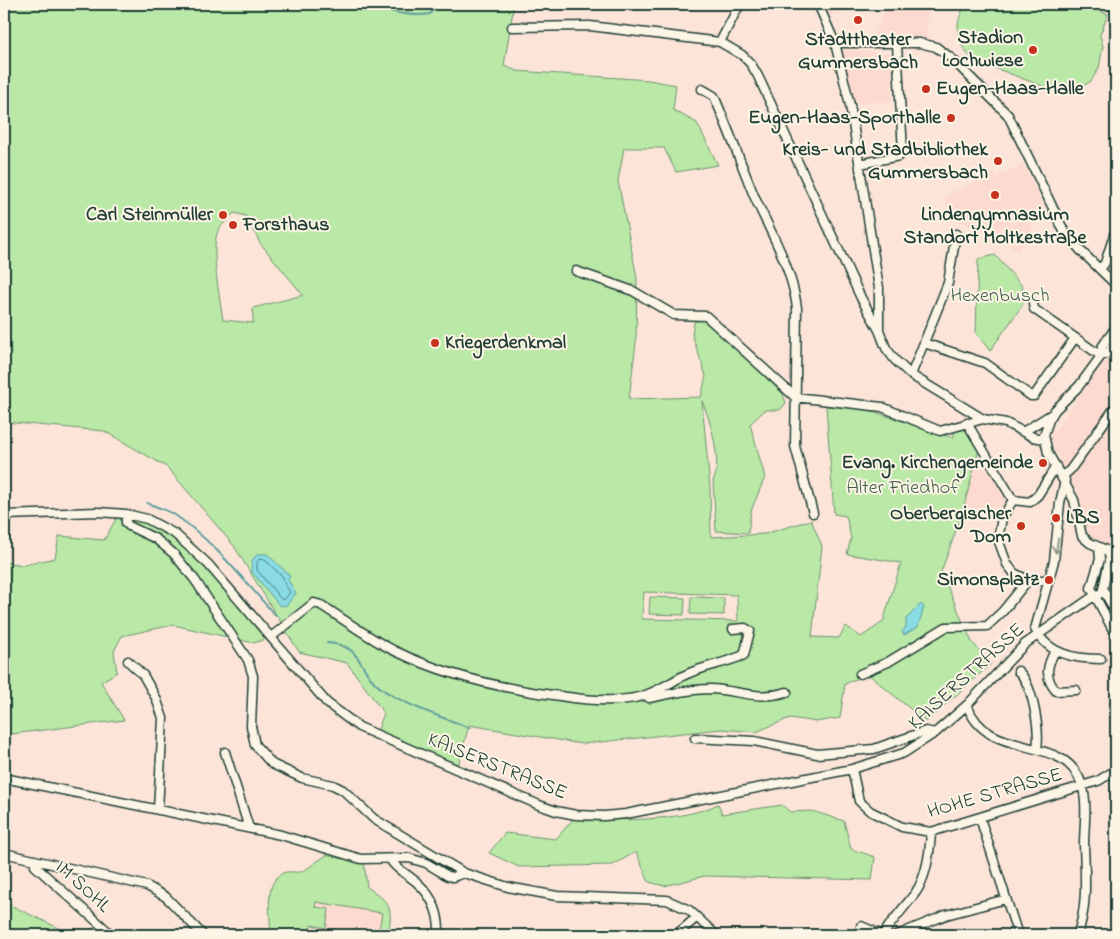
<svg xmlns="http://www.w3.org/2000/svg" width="1120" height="939" viewBox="0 0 1120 939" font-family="'Indie Flower',sans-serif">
<rect width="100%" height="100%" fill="#fce5d8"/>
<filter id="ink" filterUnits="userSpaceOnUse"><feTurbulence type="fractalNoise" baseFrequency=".02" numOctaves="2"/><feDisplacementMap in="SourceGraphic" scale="10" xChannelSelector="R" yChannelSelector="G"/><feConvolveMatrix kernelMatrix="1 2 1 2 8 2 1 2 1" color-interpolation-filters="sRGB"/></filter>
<g filter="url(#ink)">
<path fill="#fcdacf" d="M 821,4 L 838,4 L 832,16 L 826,17 Z
M 875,4 L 933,4 L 927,16 L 928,41 L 873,37 L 886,9 Z
M 845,50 L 892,53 L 891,103 L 867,101 L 867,104 L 852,103 L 842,52 Z
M 1023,164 L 1046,210 L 1030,219 L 1033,228 L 1018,251 L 989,231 L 949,219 L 945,196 L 994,172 L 996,177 Z
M 1116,348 L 1116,557 L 1088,536 L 1078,494 L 1049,439 L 1102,364 Z
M 984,461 L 1008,502 L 1000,515 L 963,509 L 976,463 Z
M 316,902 L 382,913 L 378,935 L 309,935 Z"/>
<path fill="#b9e8a7" stroke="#6c926e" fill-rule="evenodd" d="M 4,4 L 514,4 L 504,66 L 517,71 L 649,80 L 676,85 L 673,110 L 697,123 L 718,165 L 676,172 L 664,148 L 624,148 L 618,181 L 637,278 L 636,343 L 629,399 L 701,397 L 706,376 L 692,335 L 694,322 L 702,319 L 711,324 L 783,394 L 786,403 L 780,410 L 765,410 L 750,424 L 765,477 L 751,511 L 748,533 L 716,531 L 713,481 C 723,464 710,419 702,401 L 710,488 L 711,537 L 764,534 L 811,520 L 822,546 L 812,637 L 839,638 L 846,626 L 861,637 L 883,622 L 901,563 L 847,554 L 851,538 L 846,516 L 834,514 L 826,406 L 866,409 L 953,438 L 956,426 L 968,427 L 980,446 L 961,517 L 941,572 L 972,642 L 991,664 L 926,722 L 868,674 L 845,684 L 840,718 L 816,722 L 790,718 L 756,732 L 721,729 L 582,744 L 469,725 L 456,774 L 375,738 L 384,713 L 347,663 L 299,652 L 234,546 L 167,467 L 104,431 L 4,422 ZM 234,213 L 246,216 L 260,243 L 303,295 L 253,308 L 253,323 L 223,320 C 220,300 210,248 218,231 C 222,224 229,218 234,213 ZM 644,592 L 737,595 L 738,621 L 642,619 Z
M 967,4 L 1080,4 L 1108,14 L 1100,35 L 1103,46 L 1099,68 L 1091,81 L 1079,89 L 1055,91 L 974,60 C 956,46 952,22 967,4 Z
M 1089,4 L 1116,4 L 1116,24 L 1110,11 Z
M 995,255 L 1022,286 L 1026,300 L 990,351 L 976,333 L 978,259 Z
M 126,514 L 147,519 L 189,546 L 271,637 L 254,643 L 173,625 L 122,636 L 114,651 L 117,672 L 101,682 L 124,720 L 4,735 L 4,562 L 24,565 L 55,558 L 59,536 L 104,540 L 116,519 Z
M 650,597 L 685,598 L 684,615 L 649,614 Z
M 691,597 L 724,598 L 724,615 L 690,614 Z
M 718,804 L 722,814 L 782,805 L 790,812 L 812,811 L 844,821 L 851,849 L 875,857 L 872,880 L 705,876 L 664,886 L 649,882 L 636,852 L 613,865 L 519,867 L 489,853 L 505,833 L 556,839 L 574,818 C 614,821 683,822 718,804 Z
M 329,854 L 364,862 L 367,887 C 391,903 393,907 388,935 L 378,935 L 382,913 L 316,902 L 315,907 L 329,909 L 326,928 L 311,925 L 309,935 L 270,935 C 272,917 262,883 283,873 C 289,870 297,874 303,871 C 312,866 319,859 329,854 Z
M 4,902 L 73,935 L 4,935 Z"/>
<path fill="#8adbe4" stroke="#5f9c9e" d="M 258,554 L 267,554 L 290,576 L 288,580 L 296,593 L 287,605 L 280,606 L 251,571 L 252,560 Z
M 921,604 L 924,607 L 918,627 L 904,635 L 902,632 L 906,627 L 906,619 Z"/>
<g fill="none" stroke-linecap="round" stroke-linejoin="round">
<path stroke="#4a7c7a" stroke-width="1" d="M 260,559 L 265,560 L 283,577 L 284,583 L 290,592 L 284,600 L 281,599 L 257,570 L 257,562 Z"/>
<path stroke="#5f9c9e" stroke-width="2" d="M 374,4 C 392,14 409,17 430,14 L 435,7 L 442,4
M 147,503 C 156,507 167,510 175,515 C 215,542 244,581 276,616
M 327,643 C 365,645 356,670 382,689 C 406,706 443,717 470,728"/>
<g stroke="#1f3d34" stroke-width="11">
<path id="minor" d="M 818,4 L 835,43 L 850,105 L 879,288 L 879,330 L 886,348 L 895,360 L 911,375 L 983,419 L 1006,423 L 1033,437 L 1044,439
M 512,27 L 590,26 L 720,42 L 742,55 L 751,64 L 758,76 L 861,298 L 879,330
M 720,42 L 740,4
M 835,43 L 920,43 L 936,47 L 951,58 L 1008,115 L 1064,231 L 1081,251 L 1116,285
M 702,89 L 714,96 C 729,130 741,164 755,198 C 772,235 792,268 797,308 L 795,446 L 813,513
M 860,164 L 899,156 L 903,152 L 897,44
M 1100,269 L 1105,263 L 1116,229
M 576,271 L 633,291 L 674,315 L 706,316 L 795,397 L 882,407 L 940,431 L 983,419
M 1033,303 L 1034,309 L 1101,356
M 1116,341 L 1108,353 L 1101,356 L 1079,386 L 1055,410 L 1049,420 L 1044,435 L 1048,453 L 1074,500 L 1082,536 L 1090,543 L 1106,550 L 1110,556 L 1103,589 L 1116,613
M 924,343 L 985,363 L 1031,396 L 1034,396 L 1075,338
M 1101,356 L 1102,347 L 1116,327
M 911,375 L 948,283 L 956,234
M 967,423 L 1013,500 L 1030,502 L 1038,495 L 1056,466
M 1023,432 L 1052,414
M 1063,476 L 1070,470 L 1116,406
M 1065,480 L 1060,503 L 1054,561 L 1035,629 C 1048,654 1074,659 1101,659
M 1013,500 L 1002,518 L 998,539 L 1007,564 L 1014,573 L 1028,580
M 126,514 L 126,523 L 129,526 L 156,539 L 174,554 L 195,580 L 248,660 L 253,676 L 251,726 L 255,745 L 272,764 L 302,778 L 333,785 L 343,790 L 374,819 L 464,873 L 508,887 L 557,896 L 667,900 L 689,910 L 716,935
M 4,515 L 98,512 L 126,514 L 147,519 L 175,534 L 208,564 L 327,703 L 359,727 L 539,805 L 556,811 L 576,815 L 604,816 L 626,814 L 852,769 L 904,753 L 935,733 L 967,705 L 1025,644 L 1094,596 L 1104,592
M 1099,548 L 1100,559 L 1091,588 L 1116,636
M 271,637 L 314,603 L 321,605 C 345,620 370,639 395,651 C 447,676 503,689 560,696 C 585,700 614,703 639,697 C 657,693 670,682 687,674 C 705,666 726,663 744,655 L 750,631 L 745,628 L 733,629
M 1055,651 C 1047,665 1044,677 1056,691 L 1076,690
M 128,661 L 143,675 L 156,698 L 163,718 L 158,810
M 1018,671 C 1033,684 1040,730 1037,749
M 860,674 L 888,662 L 946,627 L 987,626 L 1003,611 L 1028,580 L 1049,580
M 649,698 C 669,694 690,689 710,689 C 739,690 757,701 787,692
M 967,705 C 988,763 1065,731 1082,785 C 1088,803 1084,826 1084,845 C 1085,874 1088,908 1077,935
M 695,738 L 754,741 L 817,754 L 874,749 L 926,731 L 935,733
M 225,752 L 249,828
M 852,769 L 859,801 L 870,811 L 902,827 L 931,832 L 1098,781 L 1116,770
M 4,778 L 281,835 L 361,859 L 409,858 L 426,863 L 448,876 L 453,877 L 464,873
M 980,818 L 1018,935
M 4,853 L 147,886 L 166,897 L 203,935
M 390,859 C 395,868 402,871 410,877 C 430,891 440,911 439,935
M 36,861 L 35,866 L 112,935
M 861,926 L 882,935
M 676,935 L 697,917
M 883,935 C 893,919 905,907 916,892 C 926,877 930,851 931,832
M 897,935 L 946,915 L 1006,899"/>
</g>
<use href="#minor" stroke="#fcf5e5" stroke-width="8"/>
</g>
<defs><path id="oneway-shaft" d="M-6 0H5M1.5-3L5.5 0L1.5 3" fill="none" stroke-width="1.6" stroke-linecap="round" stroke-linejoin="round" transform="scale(1.25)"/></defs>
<use stroke="#8e998c" href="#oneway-shaft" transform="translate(1057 546) rotate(99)"/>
</g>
<g fill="#c8321e" stroke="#fcf5e5" stroke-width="2">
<circle cx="858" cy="20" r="5"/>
<circle cx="1033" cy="50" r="5"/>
<circle cx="926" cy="89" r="5"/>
<circle cx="951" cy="118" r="5"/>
<circle cx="998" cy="161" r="5"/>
<circle cx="995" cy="195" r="5"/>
<circle cx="223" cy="215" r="5"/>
<circle cx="233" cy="225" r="5"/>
<circle cx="435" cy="343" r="5"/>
<circle cx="1043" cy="463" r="5"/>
<circle cx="1056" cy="518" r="5"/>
<circle cx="1021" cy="526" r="5"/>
<circle cx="1049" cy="580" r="5"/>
</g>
<g text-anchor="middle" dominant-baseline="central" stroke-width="4" stroke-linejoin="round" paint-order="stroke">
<g font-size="20" font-weight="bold" fill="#1f3d34" stroke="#fcf5e5" text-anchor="end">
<text x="1023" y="38">Stadion<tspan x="1023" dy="23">Lochwiese</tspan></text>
<text x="858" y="40" text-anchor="middle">Stadttheater<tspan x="858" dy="23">Gummersbach</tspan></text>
<text x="936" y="89" text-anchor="start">Eugen-Haas-Halle</text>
<text x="941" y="118">Eugen-Haas-Sporthalle</text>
<text x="988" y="150">Kreis- und Stadbibliothek<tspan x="988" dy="23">Gummersbach</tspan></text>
<text x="213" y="215">Carl Steinmüller</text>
<text x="995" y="215" text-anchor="middle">Lindengymnasium<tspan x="995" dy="23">Standort Moltkestraße</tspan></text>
<text x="243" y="225" text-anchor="start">Forsthaus</text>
<text x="445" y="343" text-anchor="start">Kriegerdenkmal</text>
<text x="1033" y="463">Evang. Kirchengemeinde</text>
<text x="1011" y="514">Oberbergischer<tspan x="1011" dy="23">Dom</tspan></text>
<text x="1066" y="518" text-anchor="start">LBS</text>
<text x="1039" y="580">Simonsplatz</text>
</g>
<g font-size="20" fill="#3e5f4b" stroke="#fcf5e5">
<text x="1000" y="296">Hexenbusch</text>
<text x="903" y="488">Alter Friedhof</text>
</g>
<g font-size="20" fill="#1f3d34" stroke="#fcf5e5">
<text transform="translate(967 677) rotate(-42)">KAISERSTRASSE</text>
<text transform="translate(497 767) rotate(22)">KAISERSTRASSE</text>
<text transform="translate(995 794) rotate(-16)">HOHE STRASSE</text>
<text transform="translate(82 887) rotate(42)">IM SOHL</text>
</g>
</g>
<rect width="1120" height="939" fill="none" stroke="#fcf5e5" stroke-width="20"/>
<rect x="10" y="10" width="1100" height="919" fill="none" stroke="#1f3d34" stroke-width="2" filter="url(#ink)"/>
</svg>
